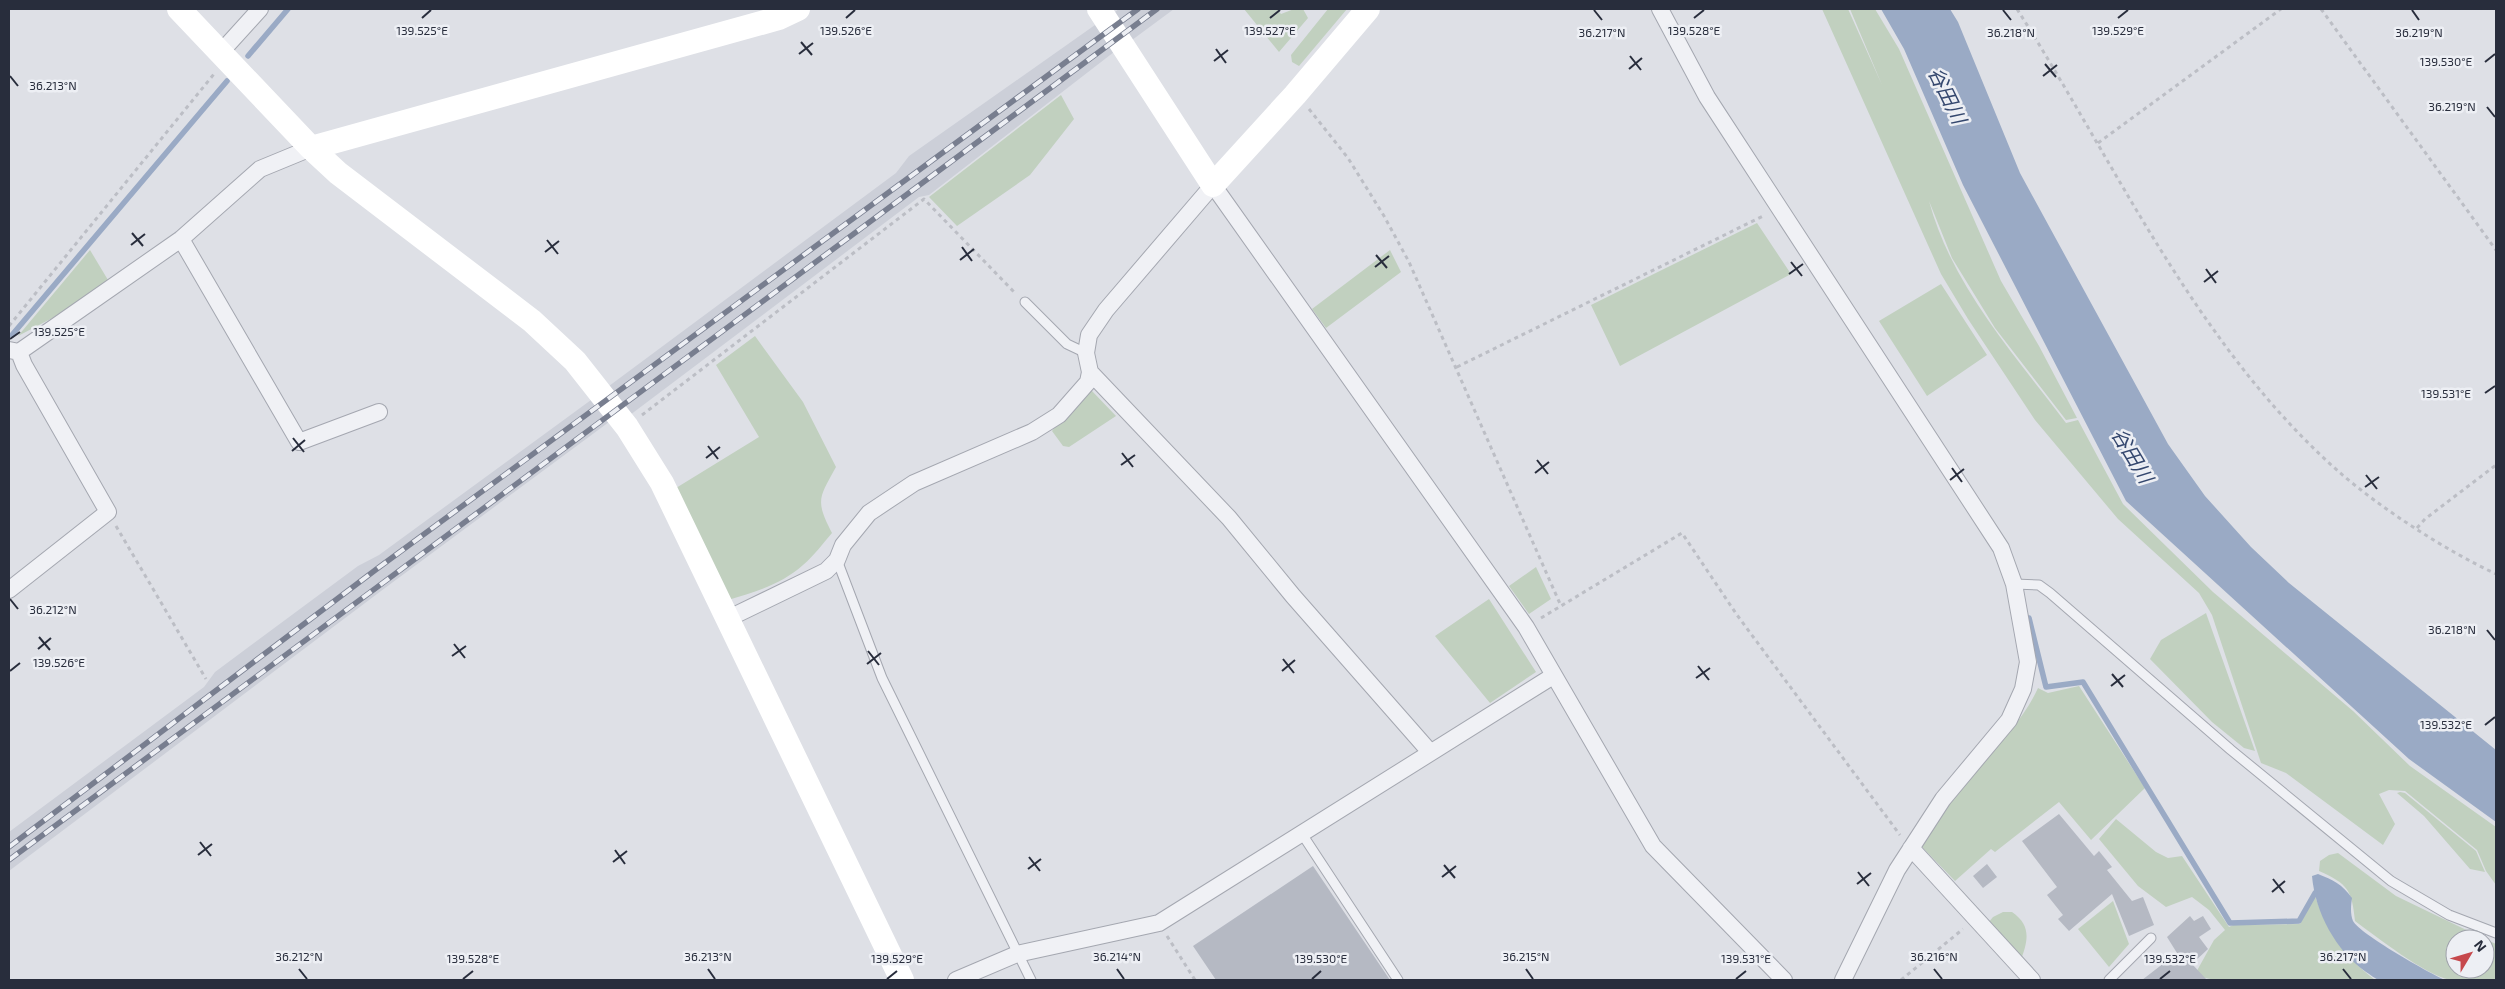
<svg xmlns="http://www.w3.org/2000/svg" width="2505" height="989" viewBox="0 0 2505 989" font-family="'Exo 2','Noto Sans JP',sans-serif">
<rect width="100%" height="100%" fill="#dee0e6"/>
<path fill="#cccfd8" d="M 1119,9 L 1174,9 L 1128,43 L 1111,15 Z
M 1095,25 L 1114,52 L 929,195 L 919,197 L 630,415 L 609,386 L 896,173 L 909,156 Z
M 591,400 L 609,422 L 385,588 L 9,871 L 9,832 L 204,687 L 215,672 L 358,566 L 379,555 Z"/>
<path fill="#c1d0bf" d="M 1244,9 L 1277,9 L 1281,14 L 1294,9 L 1303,9 L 1308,18 L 1279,52 Z
M 1328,9 L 1347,9 L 1299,66 L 1292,62 L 1291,55 Z
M 1822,9 L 1848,9 L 1882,85 L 1850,9 L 1875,9 L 1899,49 L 2001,281 L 2039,346 L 2077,418 L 2066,420 L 1995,328 L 1952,258 L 1929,201 C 1952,286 2014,354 2066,423 L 2078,420 L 2123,504 L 2213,592 L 2353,711 L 2410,766 L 2496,827 L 2496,885 L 2486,871 L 2477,850 L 2405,791 L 2389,790 L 2379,794 L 2395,824 L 2383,845 L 2286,773 L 2261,763 L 2212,615 L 2199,593 L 2118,519 L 2035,420 L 1968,319 L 1941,274 Z
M 1061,95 L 1074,119 L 1030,175 L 957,226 L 929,197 Z
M 1757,223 L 1791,274 L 1620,366 L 1591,305 Z
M 90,250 L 108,280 L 62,313 L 18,336 Z
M 1390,250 L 1401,272 L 1326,328 L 1312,309 Z
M 1941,284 L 1987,355 L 1927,396 L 1879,321 Z
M 755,336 L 803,402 L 836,467 C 819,498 815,500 832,533 C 823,543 814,556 803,565 C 782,584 755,592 728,600 L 676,488 L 759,437 L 716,365 Z
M 1085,390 L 1092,391 L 1116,416 L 1069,447 L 1063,446 L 1052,431 Z
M 1536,567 L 1551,599 L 1529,614 L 1509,586 Z
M 1489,599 L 1536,672 L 1490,703 L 1435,636 Z
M 2206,613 L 2255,751 L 2244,748 L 2212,722 L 2150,659 L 2161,640 Z
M 2079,686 L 2145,788 L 2091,840 L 2059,802 L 1995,852 L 1991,849 L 1955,881 L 1921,846 C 1939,818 1958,790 1980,765 C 2001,740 2024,719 2038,688 L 2048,693 Z
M 2400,792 L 2405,793 L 2476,851 L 2485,872 L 2470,869 L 2424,816 L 2397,793 Z
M 2116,819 L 2156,852 L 2168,858 L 2182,856 L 2229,927 L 2233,925 L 2300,924 L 2315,896 C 2329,935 2343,955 2375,980 L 2216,980 L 2194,976 L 2214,940 L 2225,930 L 2209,910 L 2192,897 L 2166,907 L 2138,886 L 2099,839 Z
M 2338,853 L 2396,896 L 2485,939 L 2455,939 L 2455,969 L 2485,969 L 2485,939 L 2496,944 L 2496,980 C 2482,980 2464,983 2450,980 C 2424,974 2378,938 2355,921 C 2352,890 2348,884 2319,871 L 2320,861 L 2329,855 Z
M 2113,901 L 2129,944 L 2109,967 L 2078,929 Z
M 2003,912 L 2012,912 C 2032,926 2028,941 2020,962 L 1988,923 L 1993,917 Z"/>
<path fill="#9aaac5" d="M 1881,9 L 1950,9 L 1958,22 L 2020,173 L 2168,444 L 2205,496 L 2251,547 L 2289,583 L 2496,750 L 2496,822 L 2409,759 L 2126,501 L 1963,185 L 1904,49 Z
M 2318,874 C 2333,880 2342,884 2352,898 C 2351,905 2350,913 2353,921 C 2360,934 2429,973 2445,980 C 2430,980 2391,984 2379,980 C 2375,979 2370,974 2366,972 C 2336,951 2315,912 2312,876 Z"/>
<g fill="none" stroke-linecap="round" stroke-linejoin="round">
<path stroke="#9aaac5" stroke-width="5.5" d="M 248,56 L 288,9
M 12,335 L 227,81
M 2029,618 L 2046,687 L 2083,682 L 2230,923 L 2299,921 L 2315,893"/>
</g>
<path fill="#b5b9c3" d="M 2059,814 L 2094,856 L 2099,851 L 2112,867 L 2107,870 L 2132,901 L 2143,897 L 2154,925 L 2129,936 L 2112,894 L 2069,931 L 2058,919 L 2063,915 L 2047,895 L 2057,887 L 2022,841 Z
M 1987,864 L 1997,877 L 1983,888 L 1973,876 Z
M 1313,866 L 1390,980 L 1216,980 L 1193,946 Z
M 2190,916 L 2194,921 L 2203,916 L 2211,929 L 2199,937 L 2208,949 L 2192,964 L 2207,980 L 2142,980 L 2177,953 L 2167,937 Z"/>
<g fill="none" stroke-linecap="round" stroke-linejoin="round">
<g stroke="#a4a7b0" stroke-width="11">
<path id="lane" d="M 1025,302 L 1067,344 L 1086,353
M 837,560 L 882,678 L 1031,980
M 2014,584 L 2039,585 L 2050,593 L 2231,750 L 2391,881 L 2449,915 L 2496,933
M 1302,834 L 1398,980
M 2109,980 L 2151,938"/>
</g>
<g stroke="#a4a7b0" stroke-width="18">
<path id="street" d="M 1660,9 L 1707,97 L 2001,548 L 2014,584 L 2028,662 L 2023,689 L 2009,720 L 1943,799 L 1897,870 L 1843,980
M 221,52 L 260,9
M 181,239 L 299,442 L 379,412
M 9,350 L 19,352 L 181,239 L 260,169 L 311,148
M 1090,372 L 1229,518 L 1293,596 L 1430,752
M 9,590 L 108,512 L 24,365 L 19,352
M 727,619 L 826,571 L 837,560 L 843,545 L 869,513 L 914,483 L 1032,432 L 1059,415 L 1088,382 L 1090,372 L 1086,353 L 1089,335 L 1106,310 L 1213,185 L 1526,627 L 1653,846 L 1784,980
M 1911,848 L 2032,980
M 956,980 L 1017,954 L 1159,923 L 1553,676"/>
</g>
<path stroke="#bcbec5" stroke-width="3" stroke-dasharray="4 4" stroke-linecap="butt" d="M 2017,9 C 2117,166 2196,345 2338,471 C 2380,508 2445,550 2496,574
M 2321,9 L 2496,250
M 1309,109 L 1348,158 L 1384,216 L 1409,262 L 1561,606
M 2098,143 L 2281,9
M 9,326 L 214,74
M 1457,367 L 1763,216
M 642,415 L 924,199 L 1015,293
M 116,526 L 206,679
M 2417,528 L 2425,519 L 2496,465
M 1541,618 L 1682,533 L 1737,615 L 1900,835
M 1167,936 L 1195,980
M 1901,980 L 1963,929"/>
<use href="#lane" stroke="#f0f1f5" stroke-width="9"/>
<use href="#street" stroke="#f0f1f5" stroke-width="16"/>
<path stroke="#fff" stroke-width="24" d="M 179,9 L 311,148 L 338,173 L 532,321 L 575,361 L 627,427 L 662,483 L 902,980
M 1099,9 L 1213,185 L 1295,95 L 1368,9
M 311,148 L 779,18 L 798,9"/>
<g stroke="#787e8f" stroke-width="5.5">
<path id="rail" d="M 9,847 L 378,568 L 1138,9
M 9,860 L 1157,9"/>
</g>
<use href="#rail" stroke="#edeff4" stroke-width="4" stroke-dasharray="11" stroke-linecap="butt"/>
</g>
<path fill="none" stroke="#282d3c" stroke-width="2" d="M 1594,10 L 1602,20M 2003,10 L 2011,20M 2412,10 L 2419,20M 422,18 L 431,10M 846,18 L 855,10M 1270,18 L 1280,10M 1694,18 L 1704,10M 2118,18 L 2128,10M 801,42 L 812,55M 1216,49 L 1226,63M 799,54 L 813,43M 1630,56 L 1641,70M 1214,61 L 1228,50M 2485,62 L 2495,54M 2045,64 L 2056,77M 1629,69 L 1642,58M 10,76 L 18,86M 2043,76 L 2057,65M 2487,107 L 2495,117M 132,233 L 143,246M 547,240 L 558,254M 131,245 L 145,234M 962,247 L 972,261M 545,252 L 559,241M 1376,255 L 1387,268M 960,260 L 974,249M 1791,262 L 1802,276M 1375,267 L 1389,256M 2206,269 L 2216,283M 1789,274 L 1803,264M 2204,282 L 2218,271M 10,339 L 20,332M 2485,393 L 2495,386M 293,438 L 304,452M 708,446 L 718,459M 292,451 L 305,440M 1122,453 L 1133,467M 706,458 L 720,447M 1537,460 L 1548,474M 1121,465 L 1135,455M 1952,468 L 1962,482M 1535,473 L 1549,462M 2366,475 L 2377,489M 1950,480 L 1964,469M 2365,487 L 2379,477M 10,599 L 18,609M 2487,630 L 2495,640M 39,637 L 50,650M 454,644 L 465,658M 38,649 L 51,638M 868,651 L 879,665M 452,656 L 466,646M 1283,659 L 1294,673M 867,664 L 881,653M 1698,666 L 1709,680M 10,671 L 20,663M 1282,671 L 1295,660M 2112,674 L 2123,687M 1696,678 L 1710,668M 2111,686 L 2125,675M 2485,725 L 2495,717M 200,842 L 211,856M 615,850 L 625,864M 198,855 L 212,844M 1029,857 L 1040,871M 613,862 L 627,851M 1444,865 L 1455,878M 1028,869 L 1041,859M 1858,872 L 1869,886M 1442,877 L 1456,866M 2273,879 L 2284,893M 1857,884 L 1871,873M 2272,892 L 2285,881M 299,969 L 307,979M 708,969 L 715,979M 1117,969 L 1124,979M 1526,969 L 1533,979M 1934,969 L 1942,979M 2343,969 L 2351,979M 463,979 L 473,971M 887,979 L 897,971M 1312,979 L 1321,971M 1736,979 L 1746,971M 2160,979 L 2170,971"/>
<g text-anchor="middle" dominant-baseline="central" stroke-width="5" stroke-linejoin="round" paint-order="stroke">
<g font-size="20" font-style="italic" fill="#34476e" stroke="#edeff4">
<text transform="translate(1948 95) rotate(64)">谷田川</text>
<text transform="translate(2133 455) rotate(59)">谷田川</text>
</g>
</g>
<g font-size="12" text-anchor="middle" fill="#282d3c" stroke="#edeff4" stroke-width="5" stroke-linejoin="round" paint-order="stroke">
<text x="422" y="35">139.525°E</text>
<text x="846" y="35">139.526°E</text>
<text x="1270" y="35">139.527°E</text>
<text x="1694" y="35">139.528°E</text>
<text x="2118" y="35">139.529°E</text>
<text x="1602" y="37">36.217°N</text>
<text x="2011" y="37">36.218°N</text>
<text x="2419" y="37">36.219°N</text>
<text x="2446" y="66">139.530°E</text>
<text x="53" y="90">36.213°N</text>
<text x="2452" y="111">36.219°N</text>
<text x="59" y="336">139.525°E</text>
<text x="2446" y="398">139.531°E</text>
<text x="53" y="614">36.212°N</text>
<text x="2452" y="634">36.218°N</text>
<text x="59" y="667">139.526°E</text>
<text x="2446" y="729">139.532°E</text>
<text x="299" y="961">36.212°N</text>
<text x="708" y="961">36.213°N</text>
<text x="1117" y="961">36.214°N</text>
<text x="1526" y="961">36.215°N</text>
<text x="1934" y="961">36.216°N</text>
<text x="2343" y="961">36.217°N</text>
<text x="473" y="963">139.528°E</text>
<text x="897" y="963">139.529°E</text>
<text x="1321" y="963">139.530°E</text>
<text x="1746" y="963">139.531°E</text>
<text x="2170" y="963">139.532°E</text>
</g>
<rect width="2505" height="989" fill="none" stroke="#282d3c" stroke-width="20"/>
<g transform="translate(2470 954) rotate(52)"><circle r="24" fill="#edeff4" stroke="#9ea1aa"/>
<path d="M0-4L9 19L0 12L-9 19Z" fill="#c6484c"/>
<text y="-8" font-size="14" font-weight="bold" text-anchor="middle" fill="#282d3c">N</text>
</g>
</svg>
